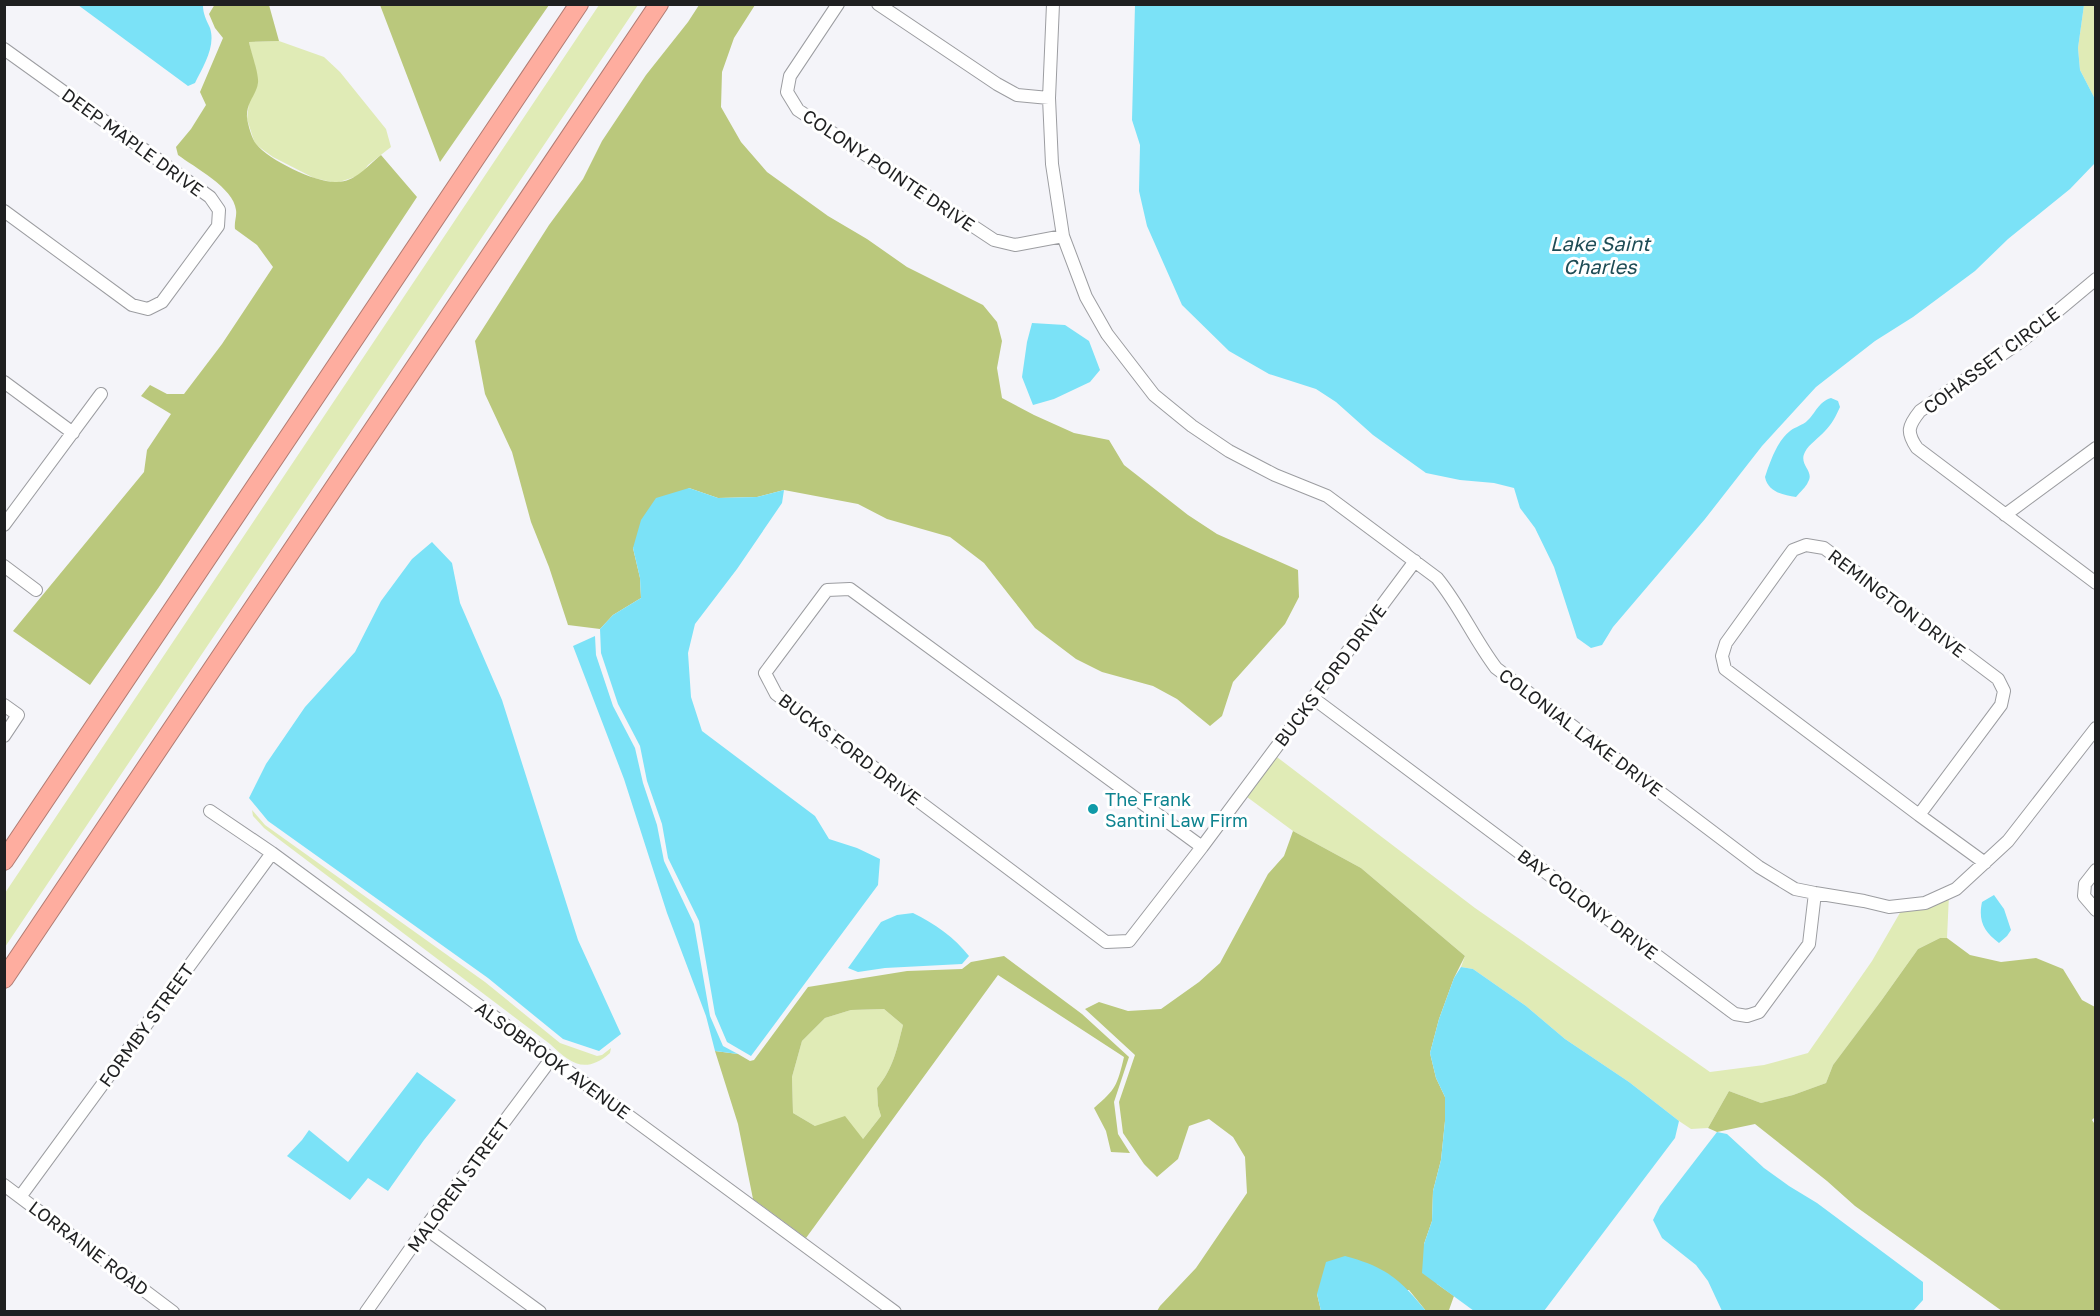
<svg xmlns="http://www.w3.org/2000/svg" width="2100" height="1316" viewBox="0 0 2100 1316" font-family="'Golos Text',sans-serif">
<rect width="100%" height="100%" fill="#f4f4f9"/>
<path fill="#e0ebb6" d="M 599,5 L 638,5 L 5,947 L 5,893 Z
M 2084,5 L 2095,5 L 2095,99 L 2080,70 L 2078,48 Z
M 279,41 L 324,57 L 340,72 L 386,129 L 391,147 L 368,165 L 361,175 L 336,183 L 314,178 L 273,157 L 255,144 L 247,119 L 249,102 L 258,83 L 249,42 Z
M 1273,754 L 1475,908 L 1710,1072 L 1764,1065 L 1808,1053 L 1872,961 L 1901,911 L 1949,895 L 1947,938 L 1940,938 L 1918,949 L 1881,1001 L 1833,1065 L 1826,1083 L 1793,1095 L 1761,1103 L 1729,1091 L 1708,1128 L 1691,1129 L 1679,1121 L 1629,1082 L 1565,1039 L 1526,1006 L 1473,969 L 1461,967 L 1465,956 L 1361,868 L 1293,831 L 1243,794 Z
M 252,810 L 265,825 L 485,982 L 560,1043 L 597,1056 L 602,1055 L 611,1048 L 610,1053 C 585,1075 570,1063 550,1044 L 264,828 L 253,816 Z
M 884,1009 L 903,1025 C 897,1049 893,1069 877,1088 L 878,1106 L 881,1116 L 863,1139 L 815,1126 L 793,1113 L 792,1077 L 802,1041 L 825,1018 L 851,1010 Z"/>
<path fill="#bac87c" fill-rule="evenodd" d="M 215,4 L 269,5 L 279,41 L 249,42 C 251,52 259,74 258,83 C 256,96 246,102 247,118 C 248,125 252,139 256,144 C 269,160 314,182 335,182 C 355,183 367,166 381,155 L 417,197 L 159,587 L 90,685 L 13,631 L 144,472 L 147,450 L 171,414 L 141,396 L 150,385 L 167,394 L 184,394 L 222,344 L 273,267 L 257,245 L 235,229 C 234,222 237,216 236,210 C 234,188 194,167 178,155 L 176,147 L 191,129 L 206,105 L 200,92 L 223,38 L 215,28 L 209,14 Z
M 380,5 L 549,5 L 440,162 Z
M 699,5 L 755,5 L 734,38 L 722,72 L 721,107 L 741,142 L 767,172 L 828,216 L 867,239 L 907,267 L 983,305 L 997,322 L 1002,341 L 997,368 L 1002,398 L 1034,415 L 1074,433 L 1109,440 L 1124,465 L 1188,515 L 1217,534 L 1298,570 L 1299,597 L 1285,624 L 1233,682 L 1222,716 L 1210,726 L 1177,699 L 1153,686 L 1102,672 L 1076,659 L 1035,628 L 984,563 L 950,537 L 887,519 L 858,504 L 784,490 L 757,497 L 718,498 L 689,488 L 633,548 L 640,578 L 641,598 L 613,615 L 600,629 L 568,625 L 549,567 L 531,522 L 512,452 L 485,394 L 475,341 L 549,225 L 583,179 L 602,141 L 646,75 L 688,22 Z
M 1293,831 L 1361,868 L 1465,956 L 1454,978 L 1439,1019 L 1430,1053 L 1436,1078 L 1445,1097 L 1445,1121 L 1441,1160 L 1433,1191 L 1432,1221 L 1424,1244 L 1437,1284 L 1454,1296 L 1449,1310 L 1426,1311 L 1409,1290 L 1317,1294 L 1321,1311 L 1157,1311 L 1160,1306 L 1196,1268 L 1247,1193 L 1245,1157 L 1233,1137 L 1209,1119 L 1189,1126 L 1178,1159 L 1157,1177 L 1144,1164 L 1123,1133 L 1119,1102 L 1135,1055 L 1085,1009 L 1099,1002 L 1128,1011 L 1161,1009 L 1199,982 L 1220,963 L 1268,874 L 1284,856 Z
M 1940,938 L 1947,938 L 1970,955 L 2001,962 L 2036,958 L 2063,969 L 2082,1000 L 2095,1007 L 2096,1116 L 2092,1120 L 2096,1126 L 2095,1311 L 2002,1311 L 1855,1206 L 1827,1181 L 1755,1124 L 1717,1132 L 1708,1128 L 1729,1091 L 1761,1103 L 1793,1095 L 1826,1083 L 1833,1065 L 1881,1001 L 1918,949 Z
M 1004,956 L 1082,1014 L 1129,1057 L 1114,1102 L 1118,1134 L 1130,1153 L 1111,1152 L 1106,1131 L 1094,1108 C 1116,1089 1117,1086 1124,1057 L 998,975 L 806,1238 L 753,1199 L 738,1124 L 715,1051 L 738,1054 L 750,1061 L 754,1060 L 808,987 L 907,971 L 962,969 L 971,962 ZM 884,1009 L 903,1025 C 897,1049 893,1069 877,1088 L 878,1106 L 881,1116 L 863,1139 L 845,1116 L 815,1126 L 793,1113 L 792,1077 L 802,1041 L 825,1018 L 851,1010 Z"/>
<path fill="#7be2f7" d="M 78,5 L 203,5 C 203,14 206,19 210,28 C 216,47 203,66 195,83 L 188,86 Z
M 2084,5 L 2078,48 L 2080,70 L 2095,99 L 2095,163 L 2070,189 L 2008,239 L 1975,271 L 1913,317 L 1875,341 L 1816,387 L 1762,446 L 1705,519 L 1613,627 L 1602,645 L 1591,648 L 1577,638 L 1554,567 L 1535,528 L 1520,508 L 1514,488 L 1494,483 L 1460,480 L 1426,473 L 1373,435 L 1336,402 L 1316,389 L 1269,374 L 1229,351 L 1182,305 L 1147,226 L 1139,191 L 1140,145 L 1132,120 L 1135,5 Z
M 1032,323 L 1065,325 L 1089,341 L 1100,370 L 1090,382 L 1054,399 L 1033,405 L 1022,377 L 1027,342 Z
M 1831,398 L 1838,401 L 1840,407 C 1836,416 1832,424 1825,431 C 1819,438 1809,444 1805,452 C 1798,465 1815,471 1808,482 C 1806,487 1800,492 1796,497 C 1783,495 1768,492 1765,477 C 1770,462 1777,441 1790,431 C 1795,427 1803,425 1807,421 C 1816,413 1818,402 1831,398 Z
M 689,488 L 718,498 L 757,497 L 784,490 L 782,503 L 737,569 L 695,624 L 688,653 L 691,697 L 702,731 L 815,816 L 829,839 L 857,848 L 880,859 L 878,885 L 751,1056 L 727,1042 L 715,1014 L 699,921 L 668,858 L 662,824 L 647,781 L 640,746 L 618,704 L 601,653 L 600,629 L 613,615 L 641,598 L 640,578 L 633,548 L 641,520 L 656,498 Z
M 432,542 L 452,563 L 460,603 L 502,700 L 578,940 L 621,1034 L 599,1051 L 563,1039 L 488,978 L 268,821 L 249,798 L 266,764 L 305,707 L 355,652 L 381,601 L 412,559 Z
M 595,636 L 596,655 L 613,706 L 635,748 L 643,783 L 657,825 L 664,861 L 694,924 L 710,1016 L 723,1046 L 738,1054 L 715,1051 L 706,1016 L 667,913 L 624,779 L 573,646 Z
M 1994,895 L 2004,909 L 2011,930 L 2007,936 L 1999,943 C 1984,932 1978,921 1982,902 Z
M 913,913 C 934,923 955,938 969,956 L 962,964 L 885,968 L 858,972 L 848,968 L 881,922 L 897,915 Z
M 1461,967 L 1473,969 L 1526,1006 L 1565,1039 L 1629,1082 L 1679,1121 L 1675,1138 L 1544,1311 L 1474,1311 L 1422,1273 L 1424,1244 L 1432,1221 L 1433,1191 L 1441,1160 L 1445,1121 L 1445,1097 L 1436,1078 L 1430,1053 L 1439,1019 L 1454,978 Z
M 417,1072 L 456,1100 L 424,1140 L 388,1191 L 368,1178 L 350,1200 L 287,1156 L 302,1140 L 309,1130 L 348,1162 Z
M 1717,1132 L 1727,1134 L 1764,1168 L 1789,1186 L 1817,1203 L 1923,1282 L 1923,1300 L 1913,1311 L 1722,1311 L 1708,1281 L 1696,1265 L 1662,1238 L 1653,1220 L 1660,1206 Z
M 1345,1256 C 1386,1267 1400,1279 1426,1311 L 1321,1311 L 1317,1294 L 1326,1262 Z"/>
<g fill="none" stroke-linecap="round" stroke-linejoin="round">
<g stroke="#9c9da1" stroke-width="14">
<path id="minor" d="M 838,4 L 790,76 L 787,92 L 798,110 L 994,240 L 1015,245 L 1063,236
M 878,4 L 997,84 L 1017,95 L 1049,98
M 1053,4 L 1049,98 L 1052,164 L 1063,236 L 1086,297 L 1107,334 L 1154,395 L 1192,426 L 1229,451 L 1275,475 L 1327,496 L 1437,578 C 1460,606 1474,639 1496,668 L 1759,867 L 1795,889 L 1815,893 L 1864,901 L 1889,907 L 1925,903 L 1956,889 L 2008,841 L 2096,728
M 4,49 L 210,197 L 219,210 L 218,226 L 162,302 L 148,309 L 132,305 L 4,211
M 2096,279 L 2023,340 L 1920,411 C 1908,426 1906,432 1917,448 L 2096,583
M 4,382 L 73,433
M 2005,515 L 2096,448
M 4,525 L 101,394
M 1806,545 L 1824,548 L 1998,679 L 2004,691 L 2001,705 L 1919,815 L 1725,669 L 1722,656 L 1726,643 L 1793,550 Z
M 4,566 L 36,590
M 850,589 L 1202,847 L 1129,941 L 1106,942 L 776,694 L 765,673 L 827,590 Z
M 1313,698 L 1735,1014 L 1747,1016 L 1759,1012 L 1809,944 L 1815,893
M 4,705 L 18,715 L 4,736
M 210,811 L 272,853 L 895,1312
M 1919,815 L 1985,863
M 1202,847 L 1415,561
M 2096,870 L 2085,884 L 2084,896 L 2096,910
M 4,1185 L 173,1312
M 20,1197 L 272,853
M 425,1228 L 540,1312
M 366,1312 L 425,1228 L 551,1059"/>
</g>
<g stroke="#b07c73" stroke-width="20">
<path id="highway" d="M 4,861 L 579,4
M 4,979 L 659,4"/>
</g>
<use href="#minor" stroke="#fff" stroke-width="12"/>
<use href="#highway" stroke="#fead9f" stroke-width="18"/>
</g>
<circle fill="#0f9aa8" stroke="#fff" stroke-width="2" cx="1093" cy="809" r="6"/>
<g text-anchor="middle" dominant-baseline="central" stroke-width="6" stroke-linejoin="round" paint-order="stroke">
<g font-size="18" fill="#1f2021" stroke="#fff">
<text transform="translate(133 142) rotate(36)">DEEP MAPLE DRIVE</text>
<text transform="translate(889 170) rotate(34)">COLONY POINTE DRIVE</text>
<text transform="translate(1991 360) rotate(-37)">COHASSET CIRCLE</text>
<text transform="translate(1897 603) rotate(37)">REMINGTON DRIVE</text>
<text transform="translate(1330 675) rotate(-53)">BUCKS FORD DRIVE</text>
<text transform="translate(1581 732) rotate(37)">COLONIAL LAKE DRIVE</text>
<text transform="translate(850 749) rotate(37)">BUCKS FORD DRIVE</text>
<text transform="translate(1588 904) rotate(37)">BAY COLONY DRIVE</text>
<text transform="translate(146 1025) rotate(-54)">FORMBY STREET</text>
<text transform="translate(553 1060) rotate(36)">ALSOBROOK AVENUE</text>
<text transform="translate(458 1185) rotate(-54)">MALOREN STREET</text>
<text transform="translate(89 1248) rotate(37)">LORRAINE ROAD</text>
</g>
<g font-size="18" fill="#0d838f" stroke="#fff" text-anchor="start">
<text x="1105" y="799">The Frank<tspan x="1105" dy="21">Santini Law Firm</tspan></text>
</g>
<g font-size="20" font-style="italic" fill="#1e4c55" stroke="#fff">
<text x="1600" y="243">Lake Saint<tspan x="1600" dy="23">Charles</tspan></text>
</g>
</g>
<rect width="2100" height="1316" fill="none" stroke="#1f2021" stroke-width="12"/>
</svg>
